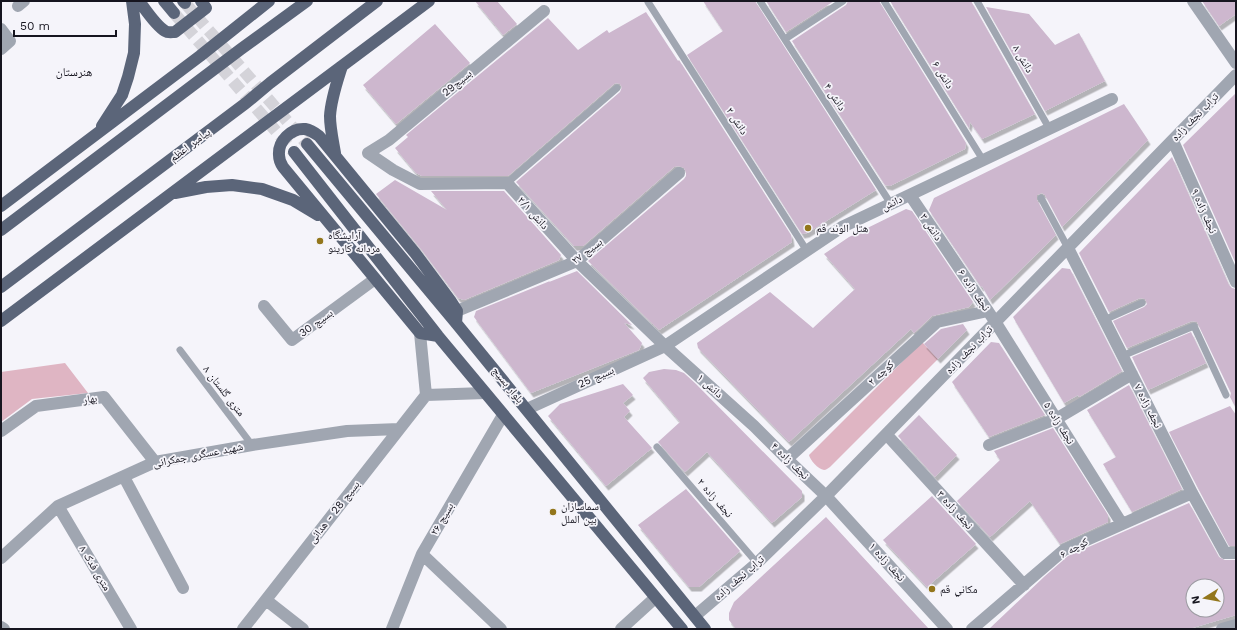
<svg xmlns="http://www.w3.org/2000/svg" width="1237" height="630" viewBox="0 0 1237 630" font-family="'Work Sans','Noto Naskh Arabic',sans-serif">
<defs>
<filter id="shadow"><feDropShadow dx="2.5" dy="4.5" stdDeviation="0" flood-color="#0004"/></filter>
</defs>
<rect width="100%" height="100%" fill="#f5f4fa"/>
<path fill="#dfb5c3" d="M 922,342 L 938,359 L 830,467 C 828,468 826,470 824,470 C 818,469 810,460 809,455 Z
M 65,363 L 88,393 L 32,399 L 1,422 L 1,372 Z"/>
<path fill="#cdb7ce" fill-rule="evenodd" filter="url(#shadow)" d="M 475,1 L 497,1 L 517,24 L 503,35 Z
M 703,1 L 755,1 L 876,190 L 807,233 L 802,234 L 687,55 L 723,31 Z
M 766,1 L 834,1 L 786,32 Z
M 848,1 L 879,1 L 966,143 L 965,149 L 890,186 L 885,185 L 792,41 L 846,5 Z
M 890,1 L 971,1 L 1035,114 L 982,139 L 970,122 L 969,128 Z
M 1202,1 L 1236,1 L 1236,14 L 1219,26 Z
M 986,7 L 1029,14 L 1055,45 L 1079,33 L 1105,81 L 1045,111 Z
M 646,12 L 678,61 L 679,60 L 791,235 L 792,242 L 659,330 L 588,261 L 684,179 L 686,176 L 686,172 L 684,168 L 678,166 L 674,167 L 583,246 L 574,246 L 516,182 L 620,92 L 622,87 L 620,84 L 616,83 L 614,84 L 508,176 L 422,176 L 416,173 L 395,148 L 408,137 L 406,135 L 548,18 L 578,50 L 607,30 L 609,33 Z
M 435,24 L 470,63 L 396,124 L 363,85 Z
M 1236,93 L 1236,264 L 1183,145 Z
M 1124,104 L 1148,140 L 1062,227 L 1045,195 L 1042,193 L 1037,195 L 1037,200 L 1056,235 L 990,300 L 982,286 L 981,287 L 929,210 L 934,198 Z
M 1172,157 L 1229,285 L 1232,288 L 1236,289 L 1236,408 L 1230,397 L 1231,393 L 1197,322 L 1192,321 L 1127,348 L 1113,321 L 1144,307 L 1147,304 L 1146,301 L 1145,299 L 1140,298 L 1109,312 L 1079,253 Z
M 395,180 L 447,210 L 431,191 L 504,191 L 561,255 L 559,260 L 464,300 L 458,298 L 421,249 L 376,194 Z
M 906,209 L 912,211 L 973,302 L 969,307 L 932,316 L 914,333 L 911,329 L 789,442 L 698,348 L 697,343 L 770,292 L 813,328 L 855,289 L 824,254 L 849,237 Z
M 1062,268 L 1070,269 L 1122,371 L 1079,397 L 1078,395 L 1064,403 L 1013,317 Z
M 577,271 L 632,325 L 624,323 L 642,343 L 639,350 L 531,393 L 474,317 L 476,311 L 550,281 L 549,282 Z
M 963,324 L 967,330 L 938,359 L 924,344 L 941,329 Z
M 1191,332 L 1206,363 L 1148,390 L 1132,357 Z
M 991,342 L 999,343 L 1045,415 L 989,437 L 952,382 Z
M 664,369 L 676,370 L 684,373 L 696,384 L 802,491 L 802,497 L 772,523 L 707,452 L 685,472 L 658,442 L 680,422 L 643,378 L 649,372 Z
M 623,384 L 633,395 L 623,403 L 630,411 L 624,417 L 652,448 L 606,486 L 548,416 L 560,404 Z
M 1129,385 L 1182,489 L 1132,512 L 1103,464 L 1116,457 L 1087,410 Z
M 1230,406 L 1236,415 L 1236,546 L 1229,546 L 1199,490 L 1169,432 Z
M 919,415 L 957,455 L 935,477 L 898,436 Z
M 1053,428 L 1108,515 L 1108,522 L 1060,544 L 1030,501 L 990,537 L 957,501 L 1000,460 L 994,451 Z
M 686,489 L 740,551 L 699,587 L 689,587 L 638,525 Z
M 932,496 L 976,544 L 927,587 L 883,540 Z
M 1189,503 L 1219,557 L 1225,560 L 1236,560 L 1236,615 L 1189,629 L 989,629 L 1045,576 L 1068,556 ZM 1193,586 L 1217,586 L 1217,610 L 1193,610 Z
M 826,517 L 905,603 L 929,629 L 736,629 L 729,620 L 729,613 L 734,602 Z"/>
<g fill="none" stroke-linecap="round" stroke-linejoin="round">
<path stroke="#d4d3d9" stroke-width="12" stroke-dasharray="12 6" stroke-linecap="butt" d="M 185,3 L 307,144
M 174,13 L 294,152"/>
<path stroke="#a0a6b1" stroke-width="7" d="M 760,1 L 891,204
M 884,1 L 983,160
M 977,1 L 1049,128
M 648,2 L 807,251
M 785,39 L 843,1
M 507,183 L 617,88
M 1041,198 L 1068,248
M 1104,320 L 1142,303
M 180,350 L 252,445
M 1122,356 L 1194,326 L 1226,395
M 657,447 L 757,563"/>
<path stroke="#a0a6b1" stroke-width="12" d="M 1193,1 L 1236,63
M 18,6 L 24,1
M 544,11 L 389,140 L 368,153 L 393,170 L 420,184 L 507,183 L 577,261 L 665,346 L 754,426 L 787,459 L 826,496 L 947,629
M 1,29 L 10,41 L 1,49
M 1173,141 L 1236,282
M 910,195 L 996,323 L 1122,524
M 1068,248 L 1192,493 L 1225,553 L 1236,553
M 264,306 L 292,340 L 375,279
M 457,311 L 577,261 L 679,173
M 420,333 L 426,395
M 426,395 L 485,393
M 527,409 L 665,346 L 842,227 L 1112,99
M 1,431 L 36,406 L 104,397 L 155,462
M 887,435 L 1024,585
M 989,445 L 1056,419 L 1132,374
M 787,459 L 937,322 L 988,311
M 124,477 L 183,588
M 58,506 L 131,629
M 422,554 L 501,629
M 1,558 L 58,506 L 155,462 L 252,445 L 347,431 L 399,429
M 266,600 L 303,629
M 695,616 L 757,563 L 826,496 L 1236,75
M 1,627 L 4,629
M 243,629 L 426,395
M 392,629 L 422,554 L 503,415
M 621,629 L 655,598
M 972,629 L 1064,550 L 1192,493
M 1222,629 L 1236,625"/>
<path stroke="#5b6579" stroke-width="12" d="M 139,1 C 145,9 156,26 165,31 C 168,33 172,32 175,32 L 206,8 L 201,1
M 164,1 L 174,13
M 183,1 L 185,3
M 102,126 L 122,95 L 128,77 L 134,53 L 135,24 L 132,1
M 307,144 L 456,323 L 705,629
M 294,152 L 438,336 L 682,629
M 335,153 C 333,141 330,128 330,116 C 331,99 337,82 342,66
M 175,193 L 206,187 L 232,185 L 262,189 L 293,200 L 318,215
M 1,206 L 200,56 L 269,1
M 1,230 L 241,49 L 307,1
M 1,287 L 246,103 L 270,83 L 377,1
M 1,321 L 429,1
M 438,336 L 420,333 L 283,167 C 281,164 279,159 279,155 C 278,141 291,128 305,129 C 310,130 315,133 319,136 L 415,253 L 450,300 L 457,311 L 456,323"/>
</g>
<g fill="#93761c" stroke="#f5f4fa" stroke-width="1.5">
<circle cx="808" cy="228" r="4"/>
<circle cx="320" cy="241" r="4"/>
<circle cx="553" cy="512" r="4"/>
<circle cx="932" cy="589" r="4"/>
</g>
<g text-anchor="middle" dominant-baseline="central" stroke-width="3.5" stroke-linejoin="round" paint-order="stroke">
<g font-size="11" fill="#16151f" stroke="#f5f4fa">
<text transform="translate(1023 59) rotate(60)">دانش ۸</text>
<text transform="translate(943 75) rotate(58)">دانش ۶</text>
<text transform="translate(457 83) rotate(-40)">بسیج29</text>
<text transform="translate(835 97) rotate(57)">دانش ۴</text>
<text transform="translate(1195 117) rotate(-46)">تراب نجف زاده</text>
<text transform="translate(737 121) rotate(57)">دانش ۲</text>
<text transform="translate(190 145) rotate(-37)">پیامبر اعظم</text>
<text transform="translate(892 203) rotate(-25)">دانش</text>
<text transform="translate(1204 211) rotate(66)">نجف زاده ۹</text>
<text transform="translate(533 213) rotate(48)">دانش ۲/۱</text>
<text transform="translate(931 227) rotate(56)">دانش ۳</text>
<text transform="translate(587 251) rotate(-37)">بسیج ۲۷</text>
<text transform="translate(974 290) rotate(56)">نجف زاده ۶</text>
<text transform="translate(316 323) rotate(-36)">بسیج 30</text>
<text transform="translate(969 350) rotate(-46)">تراب نجف زاده</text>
<text transform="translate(881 373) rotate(-43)">کوچه ۲</text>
<text transform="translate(596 377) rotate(-24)">بسیج 25</text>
<text transform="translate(508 385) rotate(51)">بلوار بسیج</text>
<text transform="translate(710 386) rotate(42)">دانش ۱</text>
<text transform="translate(224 391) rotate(52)">۸ متری گلستان</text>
<text transform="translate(90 399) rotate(-8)">بهار</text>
<text transform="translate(1148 406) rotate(63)">نجف زاده ۷</text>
<text transform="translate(1059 423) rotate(58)">نجف زاده ۵</text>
<text transform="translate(198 455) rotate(-11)">شهید عسگری جمکرانی</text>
<text transform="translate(790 461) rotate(44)">نجف زاده ۴</text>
<text transform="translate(715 498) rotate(49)">نجف زاده ۲</text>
<text transform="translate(955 510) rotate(48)">نجف زاده ۳</text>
<text transform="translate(334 512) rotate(-52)">بسیج 28 - هدائی</text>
<text transform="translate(442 519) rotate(-60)">بسیج ۲۶</text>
<text transform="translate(1074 548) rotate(-29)">کوچه ۶</text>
<text transform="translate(887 562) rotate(48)">نجف زاده ۱</text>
<text transform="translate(95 568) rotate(59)">۸ متری فدک</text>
<text transform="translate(739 578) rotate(-41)">تراب نجف زاده</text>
</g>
<g font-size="11" fill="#16151f" stroke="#f5f4fa" text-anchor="start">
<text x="816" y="228">هتل الوند قم</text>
<text x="328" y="235">آرایشگاه<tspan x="328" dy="13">مردانه کارینو</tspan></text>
<text x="561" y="506">سماسازان<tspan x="561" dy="13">بین الملل</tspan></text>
<text x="940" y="589">مكاني قم</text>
</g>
<g font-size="12" fill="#16151f" stroke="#f5f4fa">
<text x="74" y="72">هنرستان</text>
</g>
</g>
<rect width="1237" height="630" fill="none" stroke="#16151f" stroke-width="4"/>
<g transform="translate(1205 598) rotate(259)"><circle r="19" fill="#f5f4fa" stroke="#9c9ba2"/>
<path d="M0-3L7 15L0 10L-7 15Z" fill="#93761c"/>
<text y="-6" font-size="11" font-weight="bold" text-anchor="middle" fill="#16151f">N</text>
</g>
<path d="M14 30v6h102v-6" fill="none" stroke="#16151f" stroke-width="2"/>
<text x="20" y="30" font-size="12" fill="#16151f" stroke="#f5f4fa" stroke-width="3" paint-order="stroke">50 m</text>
</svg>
